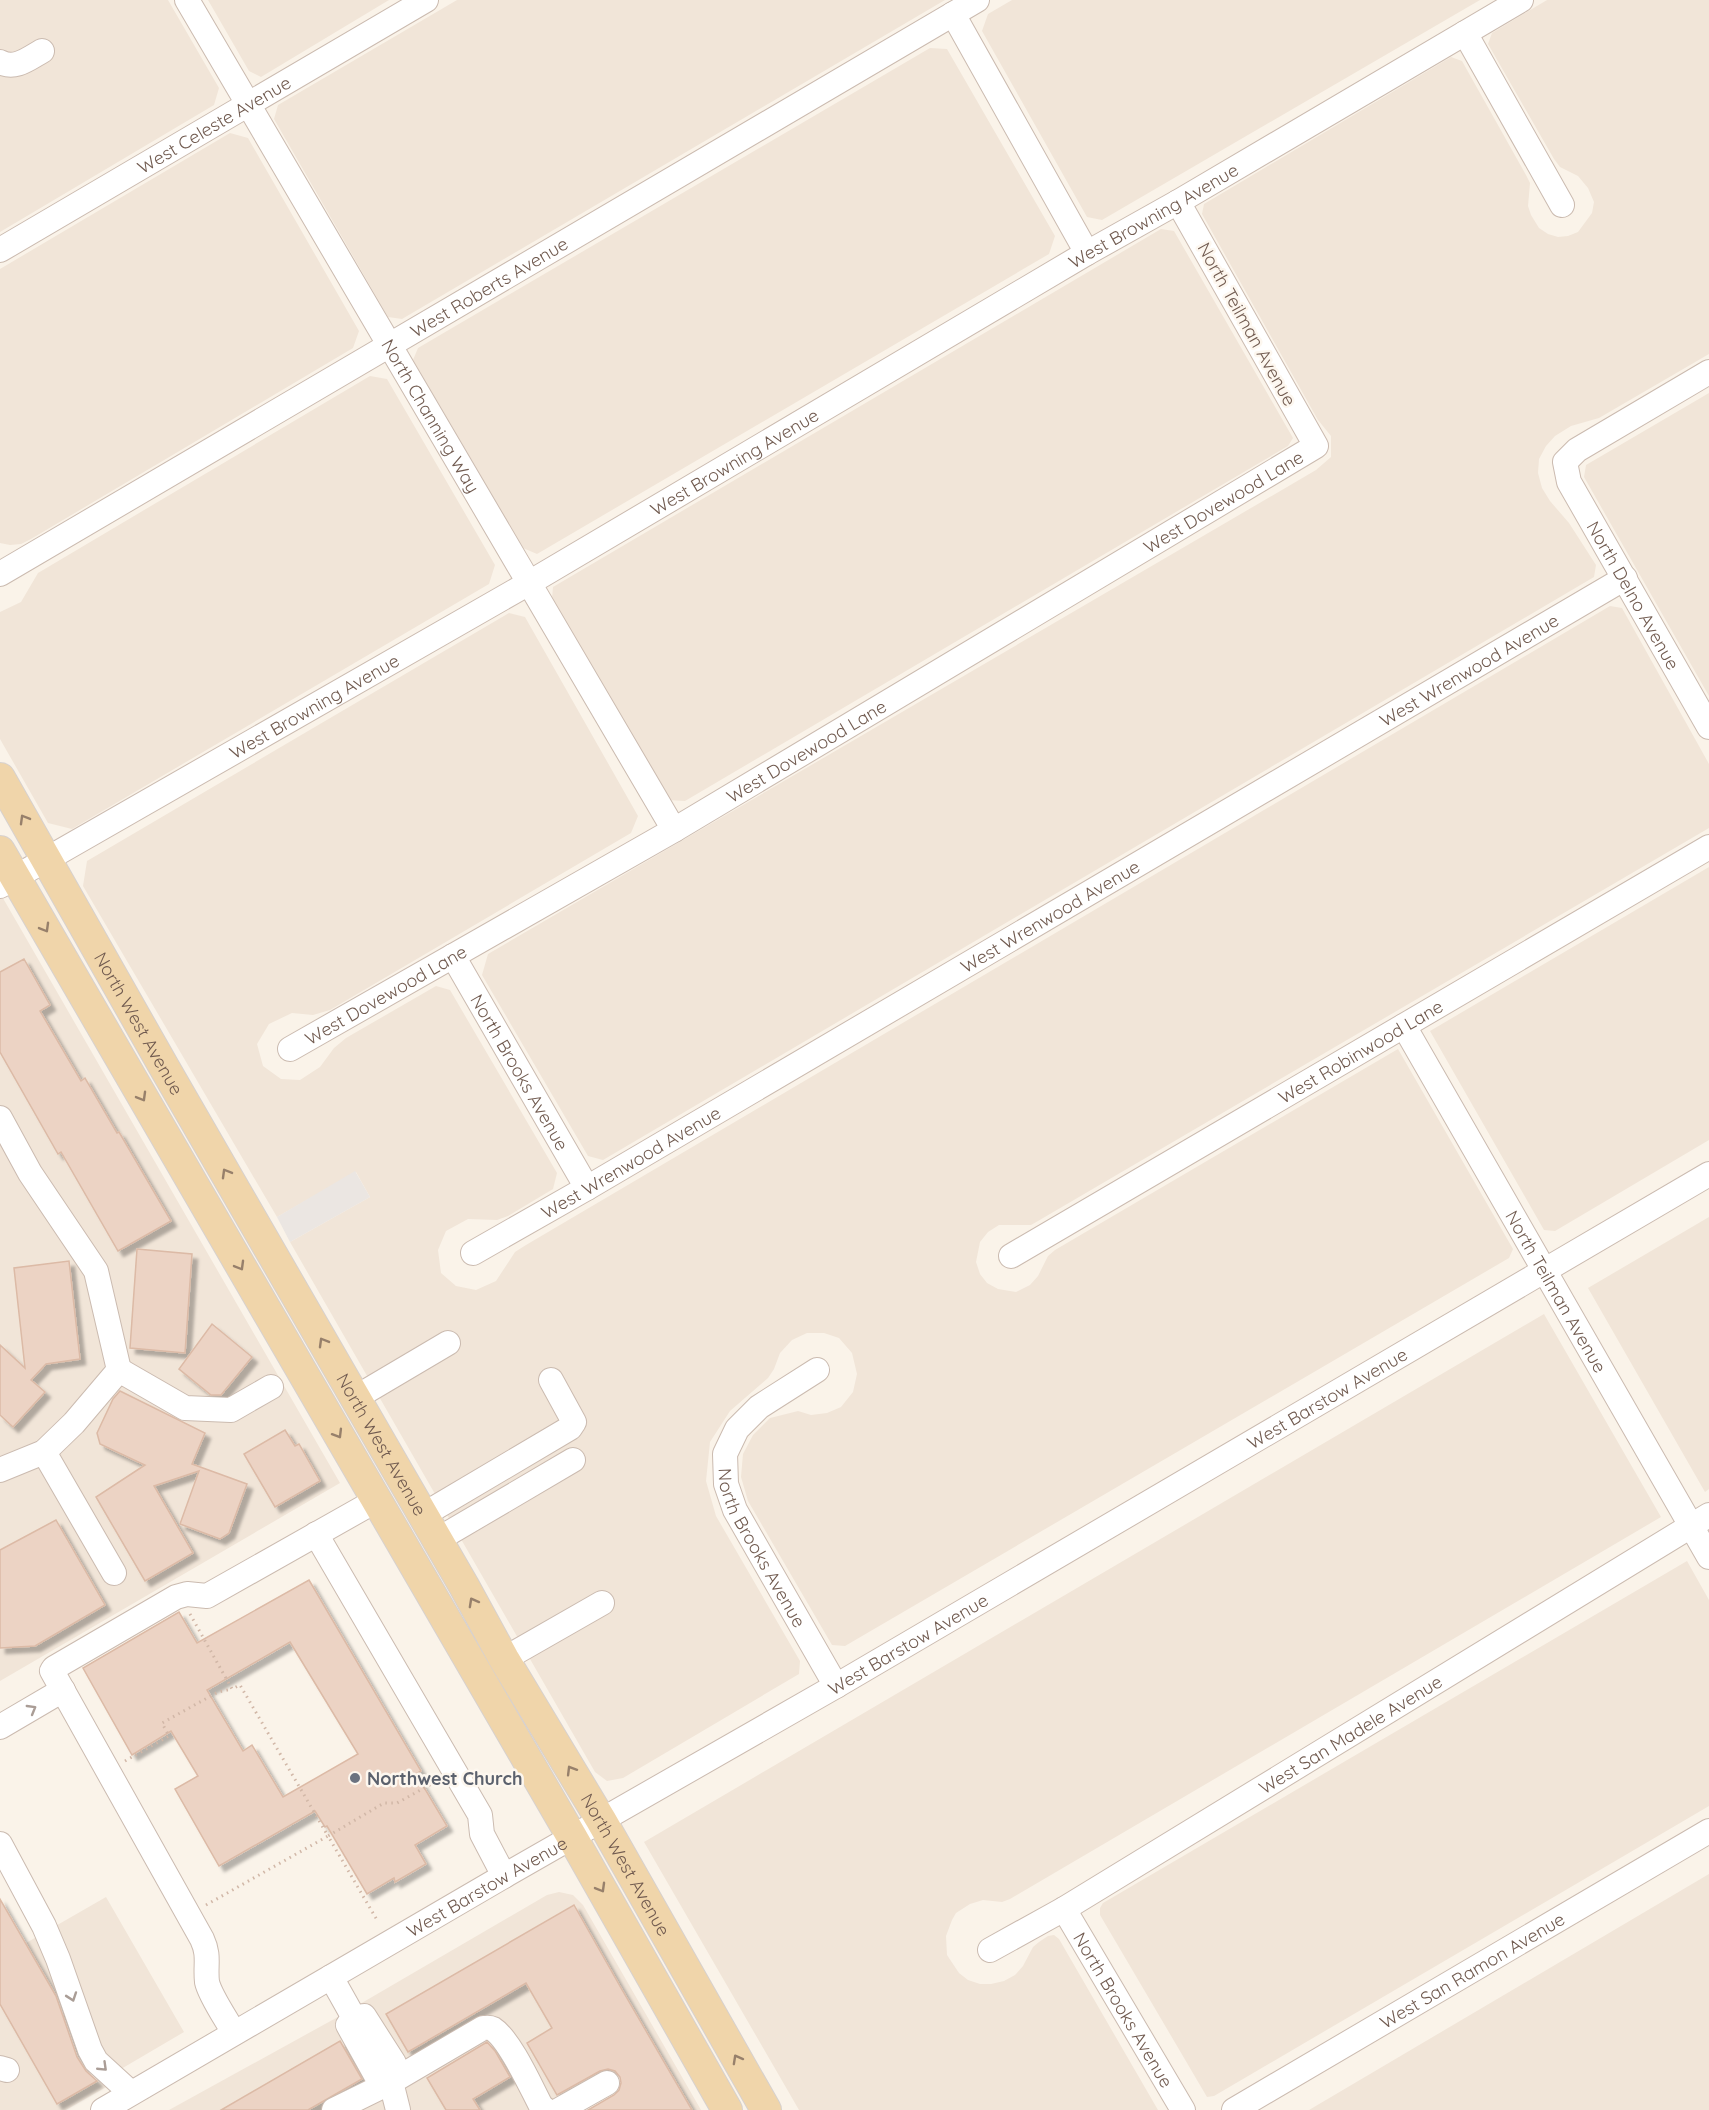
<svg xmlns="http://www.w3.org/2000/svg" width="1709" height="2110" viewBox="0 0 1709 2110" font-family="Quicksand,sans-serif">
<defs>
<filter id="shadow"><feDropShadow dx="5.5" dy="5.5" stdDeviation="1.5" flood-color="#0004"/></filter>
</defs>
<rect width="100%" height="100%" fill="#faf3e9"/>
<path fill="#f1e5d8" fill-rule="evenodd" d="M 0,0 L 168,0 L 219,88 L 214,105 L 0,232 Z
M 208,0 L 389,0 L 261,77 L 249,71 Z
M 457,0 L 945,0 L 402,319 L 388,317 L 274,119 L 278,105 Z
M 1012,0 L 1480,0 L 1102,220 L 1087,217 L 982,31 L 988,14 Z
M 1547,0 L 1709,0 L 1709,354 L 1599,418 L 1571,426 L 1555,436 L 1546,446 L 1539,459 L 1538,473 L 1542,488 L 1550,501 L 1569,523 L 1596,565 L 1594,577 L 603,1160 L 588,1156 L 482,975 L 488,954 L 1316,470 L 1331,457 L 1331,436 L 1318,420 L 1202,214 L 1204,204 L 1451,57 L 1462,61 L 1526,175 L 1530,183 L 1528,206 L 1531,215 L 1539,228 L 1548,234 L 1558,237 L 1568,236 L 1578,232 L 1592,213 L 1594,202 L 1588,188 L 1578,176 L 1560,167 L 1554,159 L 1488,44 L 1492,33 Z
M 930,48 L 947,49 L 1055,236 L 1049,254 L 537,554 L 523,548 L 413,360 L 418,348 Z
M 230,133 L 248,138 L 359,331 L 353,348 L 31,539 L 21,544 L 10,545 L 0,543 L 0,269 Z
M 1161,229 L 1174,231 L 1293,438 L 1288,446 L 685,801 L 667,800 L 552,599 L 553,587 Z
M 370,376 L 387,379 L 495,565 L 489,584 L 72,829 L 48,823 L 0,739 L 0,612 L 21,602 L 38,573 Z
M 1709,393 L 1709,696 L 1584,477 L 1586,465 Z
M 1610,606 L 1622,608 L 1709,764 L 1709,828 L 1038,1221 L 1031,1225 L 999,1225 L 988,1232 L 980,1242 L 976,1262 L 980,1274 L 987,1283 L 998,1289 L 1016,1292 L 1030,1285 L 1038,1276 L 1048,1256 L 1055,1250 L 1398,1049 L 1513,1249 L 1509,1258 L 845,1646 L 832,1645 L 748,1501 L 741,1477 L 743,1454 L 753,1435 L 770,1418 L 798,1411 L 811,1415 L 827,1413 L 841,1407 L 853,1392 L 857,1374 L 852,1353 L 839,1338 L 824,1333 L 807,1333 L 792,1340 L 780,1353 L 774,1369 L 768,1378 L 730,1411 L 710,1442 L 706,1481 L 716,1516 L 800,1661 L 799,1674 L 623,1778 L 607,1781 L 595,1772 L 290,1242 L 370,1197 L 356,1172 L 277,1217 L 83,886 L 87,861 L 509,613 L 525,617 L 638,816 L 631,833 L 330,1010 L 313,1015 L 292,1013 L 269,1024 L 257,1044 L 263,1066 L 281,1079 L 300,1080 L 320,1067 L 334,1048 L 346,1038 L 436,986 L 450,990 L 557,1173 L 553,1189 L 508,1216 L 497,1220 L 468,1219 L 446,1231 L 438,1250 L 441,1273 L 456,1286 L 476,1290 L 496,1281 L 515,1252 L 526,1245 Z
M 1709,867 L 1709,1140 L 1555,1231 L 1544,1230 L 1430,1031 Z
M 0,893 L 340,1483 L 0,1681 Z
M 1709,1217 L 1709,1489 L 1705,1492 L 1588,1288 Z
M 1544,1314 L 1661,1517 L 1010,1899 L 1002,1902 L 983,1900 L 970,1904 L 956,1913 L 952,1920 L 946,1936 L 947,1955 L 959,1973 L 968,1980 L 980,1984 L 991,1984 L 1004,1981 L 1015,1975 L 1023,1966 L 1033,1947 L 1039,1942 L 1048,1936 L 1054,1935 L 1059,1939 L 1158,2110 L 799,2110 L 644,1842 Z
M 1687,1561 L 1709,1600 L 1709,1806 L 1214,2096 L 1207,2097 L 1100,1915 L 1100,1908 L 1103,1903 Z
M 1709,1874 L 1709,2110 L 1309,2110 Z
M 559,1892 L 573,1895 L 583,1905 L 701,2110 L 692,2110 L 573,1905 L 386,2014 L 408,2052 L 531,1981 L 552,2028 L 527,2043 L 560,2100 L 598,2078 L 564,2021 L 578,2013 L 620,2086 L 579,2110 L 169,2110 L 336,2018 L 547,1895 Z
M 106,1897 L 184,2032 L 104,2079 L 108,2086 L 66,2110 L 0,2110 L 0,2004 L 21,2039 L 66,2013 L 38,1965 L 0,1972 L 31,1954 L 26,1943 ZM 68,2018 L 102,2077 L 57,2103 L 23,2044 Z"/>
<path fill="#ebe6e2" d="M 355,1171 L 370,1197 L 290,1242 L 277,1217 Z"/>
<path fill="#ecd3c4" stroke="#dcbaa6" stroke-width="1.5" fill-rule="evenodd" filter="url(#shadow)" d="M 24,959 L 50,1005 L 40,1011 L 81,1081 L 85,1078 L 117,1133 L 119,1132 L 171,1221 L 118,1251 L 61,1152 L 58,1154 L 0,1052 L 0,972 Z
M 137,1249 L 192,1254 L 185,1353 L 130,1348 Z
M 69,1261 L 80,1359 L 46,1364 L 31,1380 L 45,1392 L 13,1427 L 0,1415 L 0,1345 L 25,1368 L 14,1268 Z
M 212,1324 L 252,1357 L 221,1395 L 211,1395 L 179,1369 Z
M 120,1391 L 205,1433 L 192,1464 L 247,1484 L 229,1533 L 220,1539 L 180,1524 L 199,1471 L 154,1486 L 193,1553 L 145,1581 L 96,1497 L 145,1465 L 100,1444 L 97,1433 L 113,1399 Z
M 285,1430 L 295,1446 L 299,1444 L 320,1481 L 275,1507 L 244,1454 Z
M 56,1520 L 105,1605 L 35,1646 L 0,1648 L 0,1550 Z
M 309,1580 L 421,1771 L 416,1774 L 447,1826 L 415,1845 L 426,1864 L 395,1882 L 394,1878 L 367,1894 L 327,1826 L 325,1827 L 315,1811 L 219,1866 L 175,1789 L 198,1776 L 171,1731 L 132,1755 L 83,1668 L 179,1612 L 197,1643 ZM 290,1642 L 358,1754 L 283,1797 L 252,1745 L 243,1751 L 207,1690 Z
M 0,1899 L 56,1996 L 77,2057 L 86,2071 L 97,2081 L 57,2104 L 0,2004 Z
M 574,1905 L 621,1988 L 692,2110 L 588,2110 L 614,2095 L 619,2090 L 621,2083 L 620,2077 L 615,2071 L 608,2069 L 600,2071 L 557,2095 L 527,2043 L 552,2028 L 526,1983 L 408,2052 L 386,2014 Z
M 340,2041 L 362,2079 L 308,2110 L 221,2110 Z
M 487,2042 L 495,2051 L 510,2077 L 473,2099 L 480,2110 L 446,2110 L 427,2078 Z"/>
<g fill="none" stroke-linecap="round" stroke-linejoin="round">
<g stroke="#cbbbb0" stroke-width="26">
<g id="minor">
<path id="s1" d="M 187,0 L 674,830"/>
<path d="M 953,14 L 1087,253"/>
<path d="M 1465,33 L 1562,205"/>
<path d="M 0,62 C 15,70 28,59 42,51"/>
<path id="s2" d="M 0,250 L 426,0"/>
<path id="s3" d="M 1709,372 L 1577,450 L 1565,462 L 1569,482 L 1709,727"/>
<path id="s4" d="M 0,574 L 977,0"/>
<path id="s5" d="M 0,886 L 529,583 L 1087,253 L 1178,202 L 1521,0"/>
<path id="s6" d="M 453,956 L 587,1188"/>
<path id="s7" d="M 1404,1026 L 1709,1557"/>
<path id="s8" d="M 290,1049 L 674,830 L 1316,446 L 1178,202"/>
<path d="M 0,1118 L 30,1173 L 96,1271 L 119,1370 L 74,1423 L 44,1452 L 0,1470"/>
<path id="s9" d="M 473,1253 L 587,1188 L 1625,578"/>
<path id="s10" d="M 1011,1256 L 1709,847"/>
<path d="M 119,1370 L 185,1408 L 231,1410 L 271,1387"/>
<path id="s11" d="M 817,1370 L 759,1407 L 737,1429 L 725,1454 L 726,1484 L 735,1510 L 836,1686"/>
<path d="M 355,1398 L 448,1343"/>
<path d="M 44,1452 L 114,1573"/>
<path d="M 423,1515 L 570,1428 L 574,1422 L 551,1380"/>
<path d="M 316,1534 L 480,1815 L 482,1834 L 504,1876"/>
<path d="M 437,1540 L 573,1460"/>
<path d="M 504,1659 L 602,1603"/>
<path d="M 0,1727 L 63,1690"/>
<path d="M 0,1844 L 44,1926 L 58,1959 L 90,2050 L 96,2061 L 131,2093"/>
<path id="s12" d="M 1064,1909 L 1183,2110"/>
<path id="s13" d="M 990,1950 L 1064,1909 L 1709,1515"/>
<path d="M 331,1977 L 354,2018"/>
<path d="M 364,2016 L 394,2063 L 391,2082 L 378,2079 L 348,2025 L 354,2018 Z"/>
<path d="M 234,2033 C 227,2020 210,1996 207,1982 C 205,1965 210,1956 202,1939 L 52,1671 L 54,1668 L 176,1597 L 187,1594 L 207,1596 L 377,1500"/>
<path d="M 0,2068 L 7,2070"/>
<path d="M 391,2082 L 398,2110"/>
<path id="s14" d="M 103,2110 L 504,1876 L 836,1686 L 1709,1174"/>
<path d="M 334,2110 L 391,2082 L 483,2028 C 487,2028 489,2027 493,2029 C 510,2040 531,2087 541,2106 L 546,2110"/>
<path d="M 559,2110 L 607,2083"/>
<path id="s15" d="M 1234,2110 L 1709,1831"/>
</g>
</g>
<g stroke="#d7d1ce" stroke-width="32">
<g id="major">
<path id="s16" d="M 0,778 L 164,1067 L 464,1586 L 504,1659 L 601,1820 L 766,2110"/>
<path d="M 0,851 L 572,1837 L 727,2110"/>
</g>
</g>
<path stroke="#d1b7a7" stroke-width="3" stroke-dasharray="1.5 4.5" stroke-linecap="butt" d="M 190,1614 L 232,1689 L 240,1685 L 328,1836 L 384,1803 L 397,1803 L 437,1781
M 125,1761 L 169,1736 L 162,1723 L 218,1692 L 232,1689
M 206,1905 L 328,1836 L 377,1920"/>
<use href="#minor" stroke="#fff" stroke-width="24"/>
<use href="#major" stroke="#f0d5aa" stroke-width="30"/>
</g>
<defs><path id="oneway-chevron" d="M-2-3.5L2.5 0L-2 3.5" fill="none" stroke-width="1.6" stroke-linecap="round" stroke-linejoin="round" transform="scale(1.5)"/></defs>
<g stroke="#97806b">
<use href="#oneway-chevron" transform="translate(24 819) rotate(-120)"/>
<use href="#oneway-chevron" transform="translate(45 928) rotate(60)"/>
<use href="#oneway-chevron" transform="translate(142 1097) rotate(60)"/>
<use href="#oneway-chevron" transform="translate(226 1173) rotate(-120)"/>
<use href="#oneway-chevron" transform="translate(240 1266) rotate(60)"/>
<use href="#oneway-chevron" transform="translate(323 1342) rotate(-120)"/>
<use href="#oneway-chevron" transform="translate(338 1434) rotate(59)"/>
<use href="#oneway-chevron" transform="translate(473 1602) rotate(-119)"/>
<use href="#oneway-chevron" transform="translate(571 1770) rotate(-121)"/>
<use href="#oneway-chevron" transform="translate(601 1888) rotate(60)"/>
<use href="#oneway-chevron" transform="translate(737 2059) rotate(-119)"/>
</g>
<g stroke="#aa9d96">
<use href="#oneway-chevron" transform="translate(32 1709) rotate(-30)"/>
<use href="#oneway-chevron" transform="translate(72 1997) rotate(71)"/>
<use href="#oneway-chevron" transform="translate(103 2067) rotate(44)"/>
</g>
<circle fill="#6b7280" stroke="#fdf7ef" stroke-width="2" cx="355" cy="1778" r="6"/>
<g text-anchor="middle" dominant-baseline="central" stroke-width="5" stroke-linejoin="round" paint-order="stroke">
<g font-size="18" fill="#715b50" stroke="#fdf7ef">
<text stroke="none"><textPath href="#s2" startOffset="248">West Celeste Avenue</textPath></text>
<text stroke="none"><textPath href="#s5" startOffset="1334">West Browning Avenue</textPath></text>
<text stroke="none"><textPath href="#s4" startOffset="567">West Roberts Avenue</textPath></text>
<text transform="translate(1247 324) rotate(61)">North Teilman Avenue</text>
<text stroke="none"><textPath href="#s1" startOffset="482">North Channing Way</textPath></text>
<text stroke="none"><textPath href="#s5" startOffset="848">West Browning Avenue</textPath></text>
<text stroke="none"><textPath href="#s8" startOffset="1082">West Dovewood Lane</textPath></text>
<text stroke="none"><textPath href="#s3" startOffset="321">North Delno Avenue</textPath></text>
<text stroke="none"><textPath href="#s9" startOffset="1154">West Wrenwood Avenue</textPath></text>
<text stroke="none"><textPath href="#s5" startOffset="362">West Browning Avenue</textPath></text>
<text stroke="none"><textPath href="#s8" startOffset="596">West Dovewood Lane</textPath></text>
<text stroke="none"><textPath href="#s9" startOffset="668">West Wrenwood Avenue</textPath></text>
<text stroke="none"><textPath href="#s8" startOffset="110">West Dovewood Lane</textPath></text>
<text stroke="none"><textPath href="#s16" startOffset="282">North West Avenue</textPath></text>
<text stroke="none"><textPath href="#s10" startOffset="405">West Robinwood Lane</textPath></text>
<text stroke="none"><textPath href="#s6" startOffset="134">North Brooks Avenue</textPath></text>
<text stroke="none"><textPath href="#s9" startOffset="182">West Wrenwood Avenue</textPath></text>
<text stroke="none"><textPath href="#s7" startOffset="306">North Teilman Avenue</textPath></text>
<text stroke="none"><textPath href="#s14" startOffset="1416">West Barstow Avenue</textPath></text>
<text stroke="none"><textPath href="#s16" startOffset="768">North West Avenue</textPath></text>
<text stroke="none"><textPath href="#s11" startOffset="230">North Brooks Avenue</textPath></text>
<text stroke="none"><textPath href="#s14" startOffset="930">West Barstow Avenue</textPath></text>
<text stroke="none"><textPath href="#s13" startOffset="420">West San Madele Avenue</textPath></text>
<text stroke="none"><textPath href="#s16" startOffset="1254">North West Avenue</textPath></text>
<text stroke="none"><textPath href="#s14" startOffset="444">West Barstow Avenue</textPath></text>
<text stroke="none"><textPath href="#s15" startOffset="276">West San Ramon Avenue</textPath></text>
<text stroke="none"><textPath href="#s12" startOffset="117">North Brooks Avenue</textPath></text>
</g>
<g font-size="18" font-weight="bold" fill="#5b616d" stroke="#fdf7ef" text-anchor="start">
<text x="367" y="1778">Northwest Church</text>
</g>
</g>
</svg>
